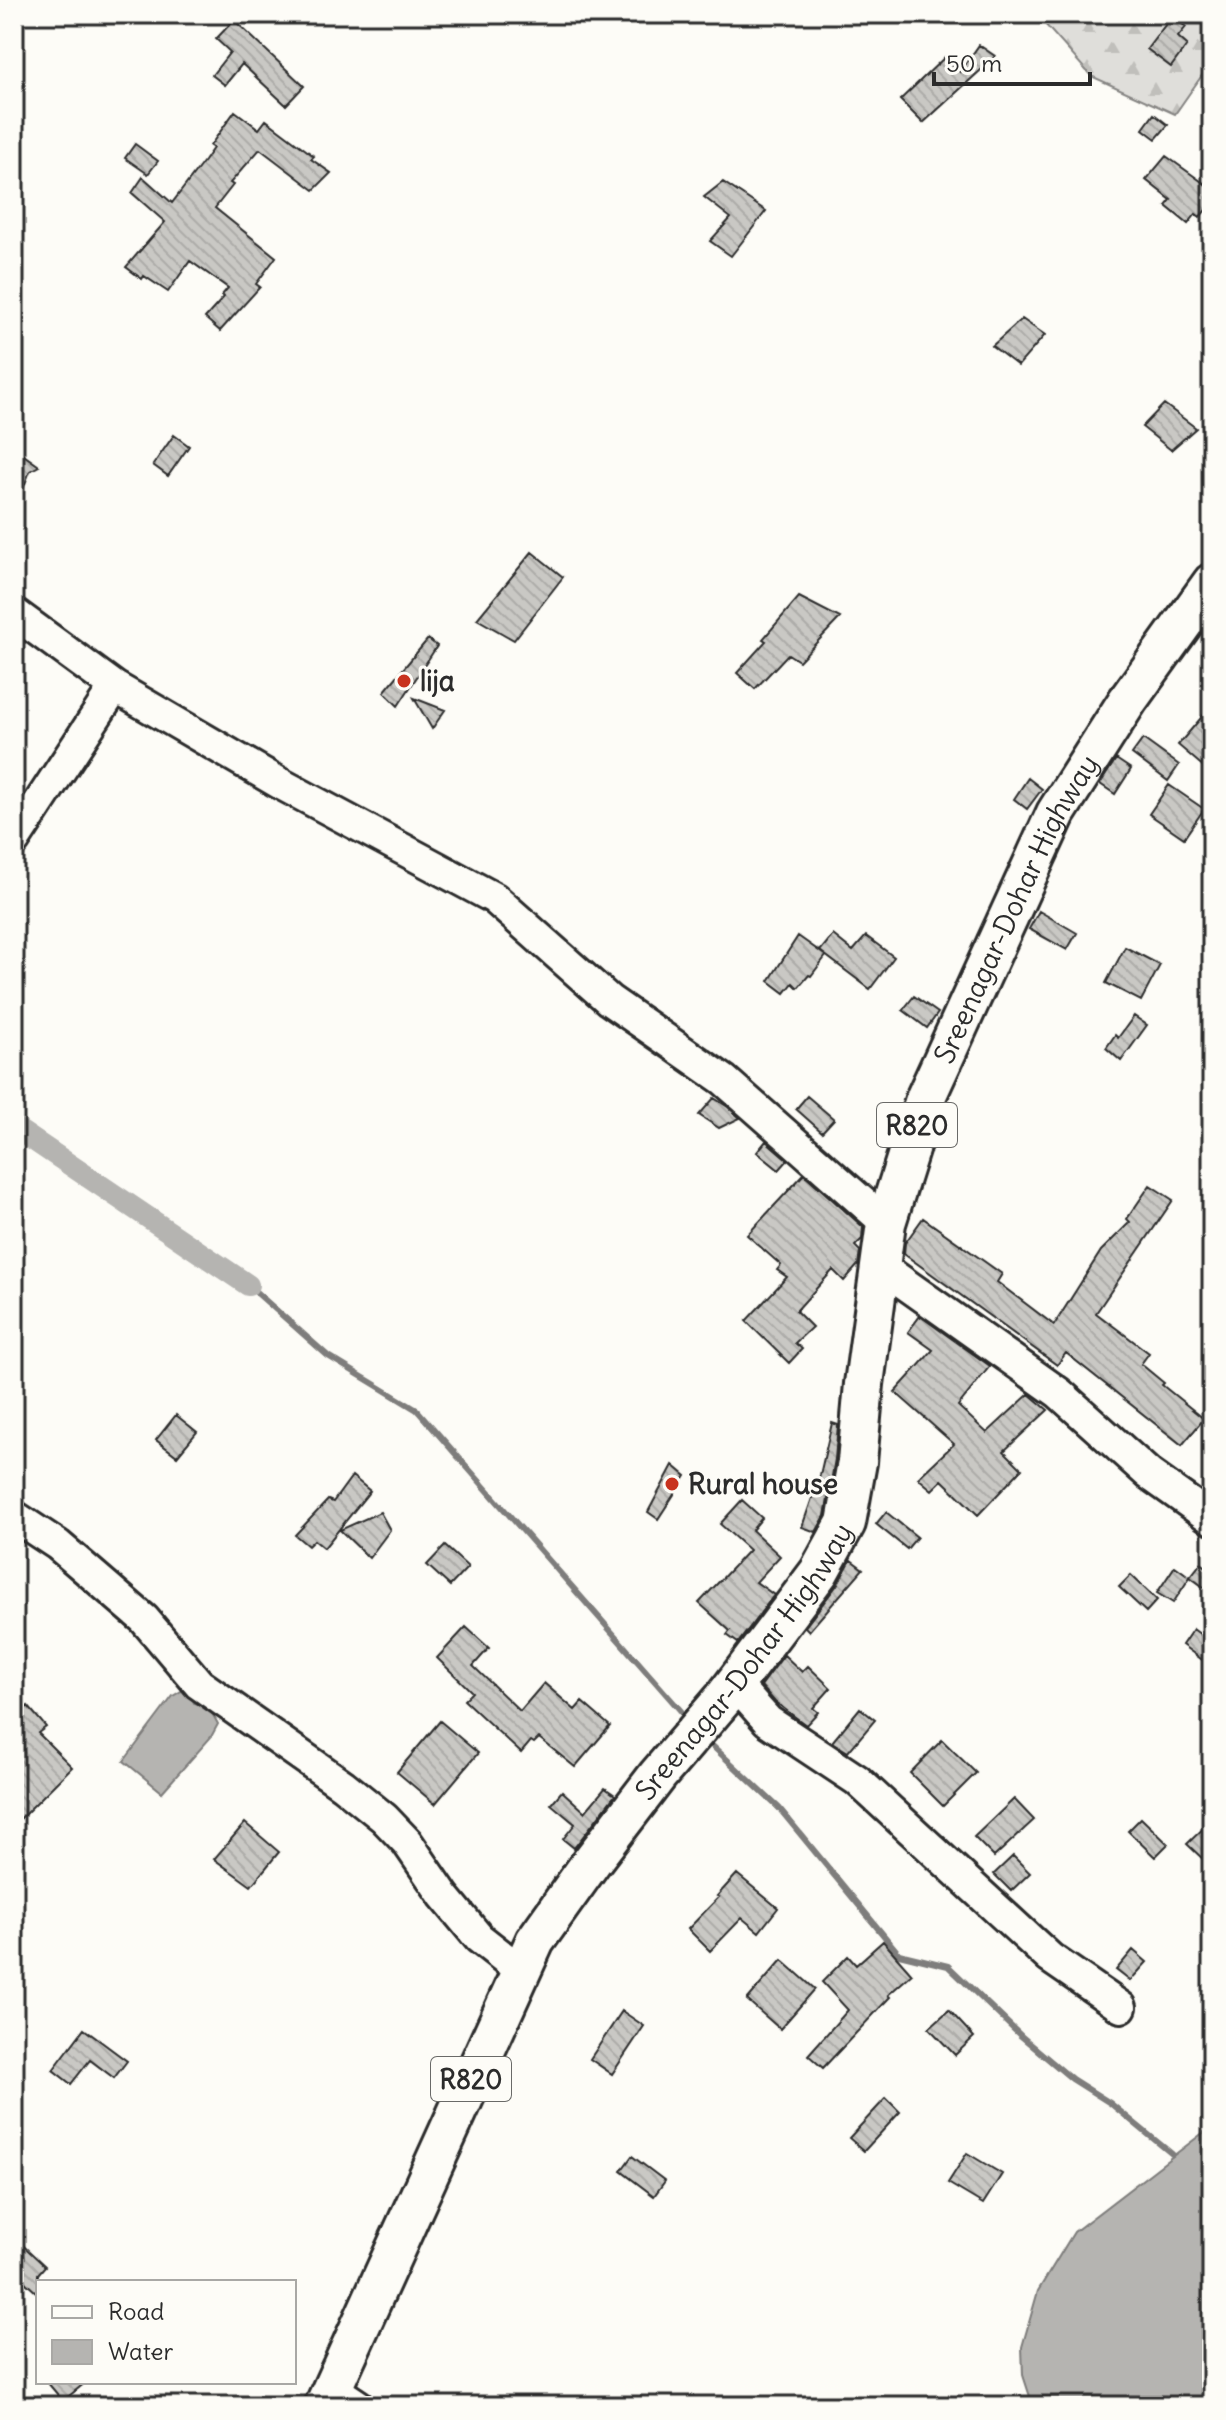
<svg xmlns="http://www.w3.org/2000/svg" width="1226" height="2420" viewBox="0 0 1226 2420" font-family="Delius,sans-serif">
<defs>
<pattern id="forest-firs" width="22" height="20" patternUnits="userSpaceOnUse" patternTransform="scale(2)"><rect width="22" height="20" fill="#dfdeda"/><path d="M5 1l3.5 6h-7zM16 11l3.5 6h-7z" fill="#c0bfbb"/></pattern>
<pattern id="building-back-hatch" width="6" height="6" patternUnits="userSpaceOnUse" patternTransform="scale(2)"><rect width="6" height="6" fill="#c9c8c4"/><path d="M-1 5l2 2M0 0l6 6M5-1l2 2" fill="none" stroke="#adaca9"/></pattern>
</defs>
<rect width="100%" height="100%" fill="#fdfcf7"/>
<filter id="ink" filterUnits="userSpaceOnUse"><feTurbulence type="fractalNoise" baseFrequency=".0125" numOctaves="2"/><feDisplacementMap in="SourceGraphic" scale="16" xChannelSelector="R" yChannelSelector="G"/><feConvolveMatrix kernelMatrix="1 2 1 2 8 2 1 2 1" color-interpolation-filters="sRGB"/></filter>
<g filter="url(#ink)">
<path fill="url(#forest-firs)" stroke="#858482" stroke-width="2" d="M 1036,14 L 1212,14 L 1212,61 L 1175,114 L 1091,76 Z"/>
<path fill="#b5b4b1" stroke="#7e7d7b" stroke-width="2" d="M 188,1687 L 194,1703 L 208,1706 L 218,1724 L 211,1737 L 162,1792 L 124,1761 L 173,1696 Z
M 1212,2126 L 1212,2406 L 1033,2406 L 1023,2375 L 1022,2347 L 1038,2291 L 1074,2232 Z"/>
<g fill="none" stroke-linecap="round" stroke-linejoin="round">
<path stroke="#7e7d7b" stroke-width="6" d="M 248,1285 L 328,1356 L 417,1410 L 688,1719
M 706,1740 L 779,1808 L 899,1954 L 948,1966 L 1021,2036 L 1072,2079 L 1110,2103 L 1172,2154"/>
<path stroke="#b5b4b1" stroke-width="22" d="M 14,1127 L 248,1285"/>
</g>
<path fill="url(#building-back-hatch)" stroke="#2b2b2b" stroke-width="2" d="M 1172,16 L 1186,27 L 1178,37 L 1187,45 L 1171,67 L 1147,49 Z
M 234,20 L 304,86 L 286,105 L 242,64 L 225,85 L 212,75 L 230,52 L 216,39 Z
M 979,45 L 995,56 L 984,72 L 981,70 L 923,123 L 900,100 L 945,57 L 960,72 Z
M 235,111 L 259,129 L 266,120 L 314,156 L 311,159 L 331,173 L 314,190 L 260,149 L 230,183 L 233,185 L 215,208 L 276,257 L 256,284 L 260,287 L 220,331 L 205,318 L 224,297 L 222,295 L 228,288 L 190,261 L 168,292 L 144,276 L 142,279 L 126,267 L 165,222 L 132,193 L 143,177 L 172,203 L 204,161 L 213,148 L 210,146 Z
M 1154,114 L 1168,125 L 1156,139 L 1143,129 Z
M 135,144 L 158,161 L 148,174 L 125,158 Z
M 1166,156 L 1212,189 L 1212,203 L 1200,217 L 1196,214 L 1188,224 L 1166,206 L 1171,200 L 1146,180 Z
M 723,182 L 766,211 L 731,256 L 710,241 L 731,218 L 704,197 Z
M 1022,319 L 1045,335 L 1018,366 L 992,346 Z
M 1164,404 L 1196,428 L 1171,450 L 1142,427 Z
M 174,435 L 189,446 L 168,476 L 153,465 Z
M 14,448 L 39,466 L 30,471 L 15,510 Z
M 532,552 L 563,577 L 514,640 L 477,619 Z
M 799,597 L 840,618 L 799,661 L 788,654 L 755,689 L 737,673 L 766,641 L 763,639 Z
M 428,639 L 437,646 L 398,706 L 384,692 Z
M 414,698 L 445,710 L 432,729 Z
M 1212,705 L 1212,774 L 1178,745 Z
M 1143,739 L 1179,765 L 1168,781 L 1132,754 Z
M 1116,759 L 1131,769 L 1115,794 L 1100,784 Z
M 1028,778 L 1042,789 L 1027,809 L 1014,799 Z
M 1169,785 L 1204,809 L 1184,838 L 1149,814 Z
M 1039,911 L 1077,933 L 1067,950 L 1029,929 Z
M 833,935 L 853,951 L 866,936 L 894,957 L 870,989 L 820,951 Z
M 798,936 L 826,956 L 811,976 L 809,975 L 798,988 L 793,983 L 785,993 L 769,981 Z
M 1125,947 L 1160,965 L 1141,1001 L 1106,983 Z
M 914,996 L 938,1013 L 927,1028 L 903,1010 Z
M 1134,1016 L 1147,1025 L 1121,1061 L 1106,1048 L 1115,1035 L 1118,1038 Z
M 807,1096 L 834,1119 L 822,1132 L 796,1109 Z
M 714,1098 L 728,1107 L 740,1118 L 719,1128 L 699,1115 Z
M 766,1141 L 788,1160 L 779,1170 L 757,1152 Z
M 804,1174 L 863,1227 L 862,1239 L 855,1246 L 860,1251 L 858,1265 L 844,1281 L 833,1270 L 796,1311 L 812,1327 L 795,1343 L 802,1349 L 789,1363 L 746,1321 L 787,1277 L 777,1270 L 781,1265 L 747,1235 Z
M 1150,1185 L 1173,1200 L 1096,1313 L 1149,1353 L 1141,1364 L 1164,1383 L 1162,1385 L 1204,1419 L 1182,1445 L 1066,1353 L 1057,1365 L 904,1254 L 905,1243 L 923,1218 L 1002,1274 L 997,1282 L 1054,1325 L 1101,1251 L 1130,1222 L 1127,1219 Z
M 920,1316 L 990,1366 L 958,1406 L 987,1433 L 1029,1394 L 1048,1410 L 1004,1451 L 1022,1469 L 978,1515 L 942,1480 L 932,1490 L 918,1478 L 954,1444 L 895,1392 L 933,1350 L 908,1332 Z
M 176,1415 L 197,1432 L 177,1456 L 156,1440 Z
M 832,1423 L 838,1425 L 835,1459 L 825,1516 L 816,1532 L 802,1527 L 820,1475 Z
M 673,1465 L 686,1476 L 658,1519 L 648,1512 Z
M 352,1476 L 370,1491 L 324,1548 L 314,1540 L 308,1546 L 295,1535 L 328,1500 L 333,1502 Z
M 742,1500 L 762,1518 L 752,1530 L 780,1556 L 756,1582 L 774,1595 L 738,1643 L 727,1635 L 730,1631 L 699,1603 L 749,1550 L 720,1524 Z
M 380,1512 L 390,1530 L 369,1558 L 340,1530 Z
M 886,1512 L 917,1537 L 907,1549 L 876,1524 Z
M 445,1546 L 468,1567 L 450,1586 L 427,1565 Z
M 851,1560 L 863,1569 L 809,1631 L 805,1627 L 837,1585 Z
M 1201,1563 L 1212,1571 L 1212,1579 L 1205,1588 L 1190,1577 Z
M 1175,1566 L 1190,1577 L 1173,1603 L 1157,1593 Z
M 1131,1575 L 1157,1600 L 1146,1612 L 1119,1587 Z
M 466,1627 L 489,1648 L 473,1666 L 520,1711 L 544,1683 L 575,1710 L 582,1702 L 610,1726 L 575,1767 L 539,1738 L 534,1743 L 531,1741 L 521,1753 L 464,1700 L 472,1692 L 437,1658 Z
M 1193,1629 L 1212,1643 L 1212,1667 L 1182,1645 Z
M 784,1655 L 802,1672 L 808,1666 L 831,1688 L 813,1708 L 818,1712 L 806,1725 L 775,1702 L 761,1686 Z
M 28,1706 L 46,1727 L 38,1733 L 72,1767 L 14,1825 L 14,1719 Z
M 860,1708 L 875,1720 L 848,1752 L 832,1742 Z
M 440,1721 L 478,1753 L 435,1804 L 397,1772 Z
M 942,1740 L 976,1773 L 943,1806 L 910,1773 Z
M 605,1788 L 615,1795 L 574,1848 L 563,1839 L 575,1824 L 551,1804 L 562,1791 L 585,1812 Z
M 1014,1799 L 1034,1820 L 994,1857 L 974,1837 Z
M 1141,1818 L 1168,1844 L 1155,1857 L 1128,1831 Z
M 1212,1820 L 1212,1850 L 1203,1859 L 1187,1844 Z
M 245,1823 L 279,1852 L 251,1886 L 214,1859 Z
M 1013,1856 L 1030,1873 L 1011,1891 L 994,1874 Z
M 737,1874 L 778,1908 L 759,1932 L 742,1918 L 710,1951 L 688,1929 L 719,1897 L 717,1896 Z
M 883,1941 L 912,1974 L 888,1995 L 890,1997 L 823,2068 L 808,2055 L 848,2010 L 822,1982 L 848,1956 L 856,1965 Z
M 1133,1950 L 1147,1962 L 1130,1981 L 1116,1970 Z
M 782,1960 L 815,1989 L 780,2029 L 747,2000 Z
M 949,2010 L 974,2037 L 955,2055 L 929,2028 Z
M 622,2011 L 644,2026 L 612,2074 L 590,2059 Z
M 84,2029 L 127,2061 L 114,2078 L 90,2060 L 71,2084 L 53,2070 Z
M 886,2098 L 900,2112 L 864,2151 L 849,2138 Z
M 967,2153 L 1002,2174 L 983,2204 L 948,2183 Z
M 632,2156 L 665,2181 L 654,2196 L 621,2171 Z
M 14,2237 L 45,2266 L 38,2274 L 38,2294 L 14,2272 Z
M 47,2382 L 86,2382 L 63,2401 Z"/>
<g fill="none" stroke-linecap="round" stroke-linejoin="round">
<g stroke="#2b2b2b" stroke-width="36">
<path id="minor" d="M 14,613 L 115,687 L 283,785 L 494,898 L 609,1000 L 724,1080 L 886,1223
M 14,841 L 115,687
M 880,1266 L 1059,1393 L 1149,1474 L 1212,1519
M 14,1516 L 58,1545 L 144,1619 L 199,1684 L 343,1785 L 384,1818 L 407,1842 L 444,1896 L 479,1938 L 521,1971
M 735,1684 L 768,1721 L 857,1780 L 1050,1958 L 1121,2007
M 332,2388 L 359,2406"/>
</g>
<g stroke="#2b2b2b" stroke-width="44">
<g id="major">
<path id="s1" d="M 324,2406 L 535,1941 L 592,1861 L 658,1775 L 724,1698 L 819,1572 L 846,1523 L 857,1462 L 864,1384 L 886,1223 L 925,1099 L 1056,813 L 1128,700 L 1212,583"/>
</g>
</g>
<use href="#minor" stroke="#fdfcf7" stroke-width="30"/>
<use href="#major" stroke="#fdfcf7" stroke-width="38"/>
</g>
</g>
<g fill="#c8321e" stroke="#fdfcf7" stroke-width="3">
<circle cx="404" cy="681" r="8"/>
<circle cx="672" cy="1484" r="8"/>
</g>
<g text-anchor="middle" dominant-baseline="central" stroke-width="6" stroke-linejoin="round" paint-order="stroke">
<g fill="#fdfcf7" stroke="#6a6a68" stroke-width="2">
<rect x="877" y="1103" width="80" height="44" rx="6"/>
<rect x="431" y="2057" width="80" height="44" rx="6"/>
</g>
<g font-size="26" font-weight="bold" fill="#2b2b2b">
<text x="917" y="1125">R820</text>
<text x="471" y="2079">R820</text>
</g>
<g font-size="28" font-weight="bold" fill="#2b2b2b" stroke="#fdfcf7" text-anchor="start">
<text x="420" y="681">lija</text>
<text x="688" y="1484">Rural house</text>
</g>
<g font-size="28" fill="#2b2b2b" stroke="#fdfcf7">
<text stroke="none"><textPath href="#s1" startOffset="1676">Sreenagar-Dohar Highway</textPath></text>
<text stroke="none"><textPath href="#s1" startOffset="860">Sreenagar-Dohar Highway</textPath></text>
</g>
</g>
<rect width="1226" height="2420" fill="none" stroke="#fdfcf7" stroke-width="48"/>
<rect x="24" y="24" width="1178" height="2372" fill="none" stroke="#2b2b2b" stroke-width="3" filter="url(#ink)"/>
<rect x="36" y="2280" width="260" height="104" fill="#fdfcf7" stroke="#a9a8a5" stroke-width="2"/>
<rect x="52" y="2306" width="40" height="12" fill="#fdfcf7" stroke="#a9a8a5" stroke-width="2"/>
<text x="108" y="2320" font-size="24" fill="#2b2b2b">Road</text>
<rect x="52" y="2340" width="40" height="24" fill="#b5b4b1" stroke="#a9a8a5" stroke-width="2"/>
<text x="108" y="2360" font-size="24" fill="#2b2b2b">Water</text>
<path d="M934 72v12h156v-12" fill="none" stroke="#2b2b2b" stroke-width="4"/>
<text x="946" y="72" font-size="24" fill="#2b2b2b" stroke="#fdfcf7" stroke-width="6" paint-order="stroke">50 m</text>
</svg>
